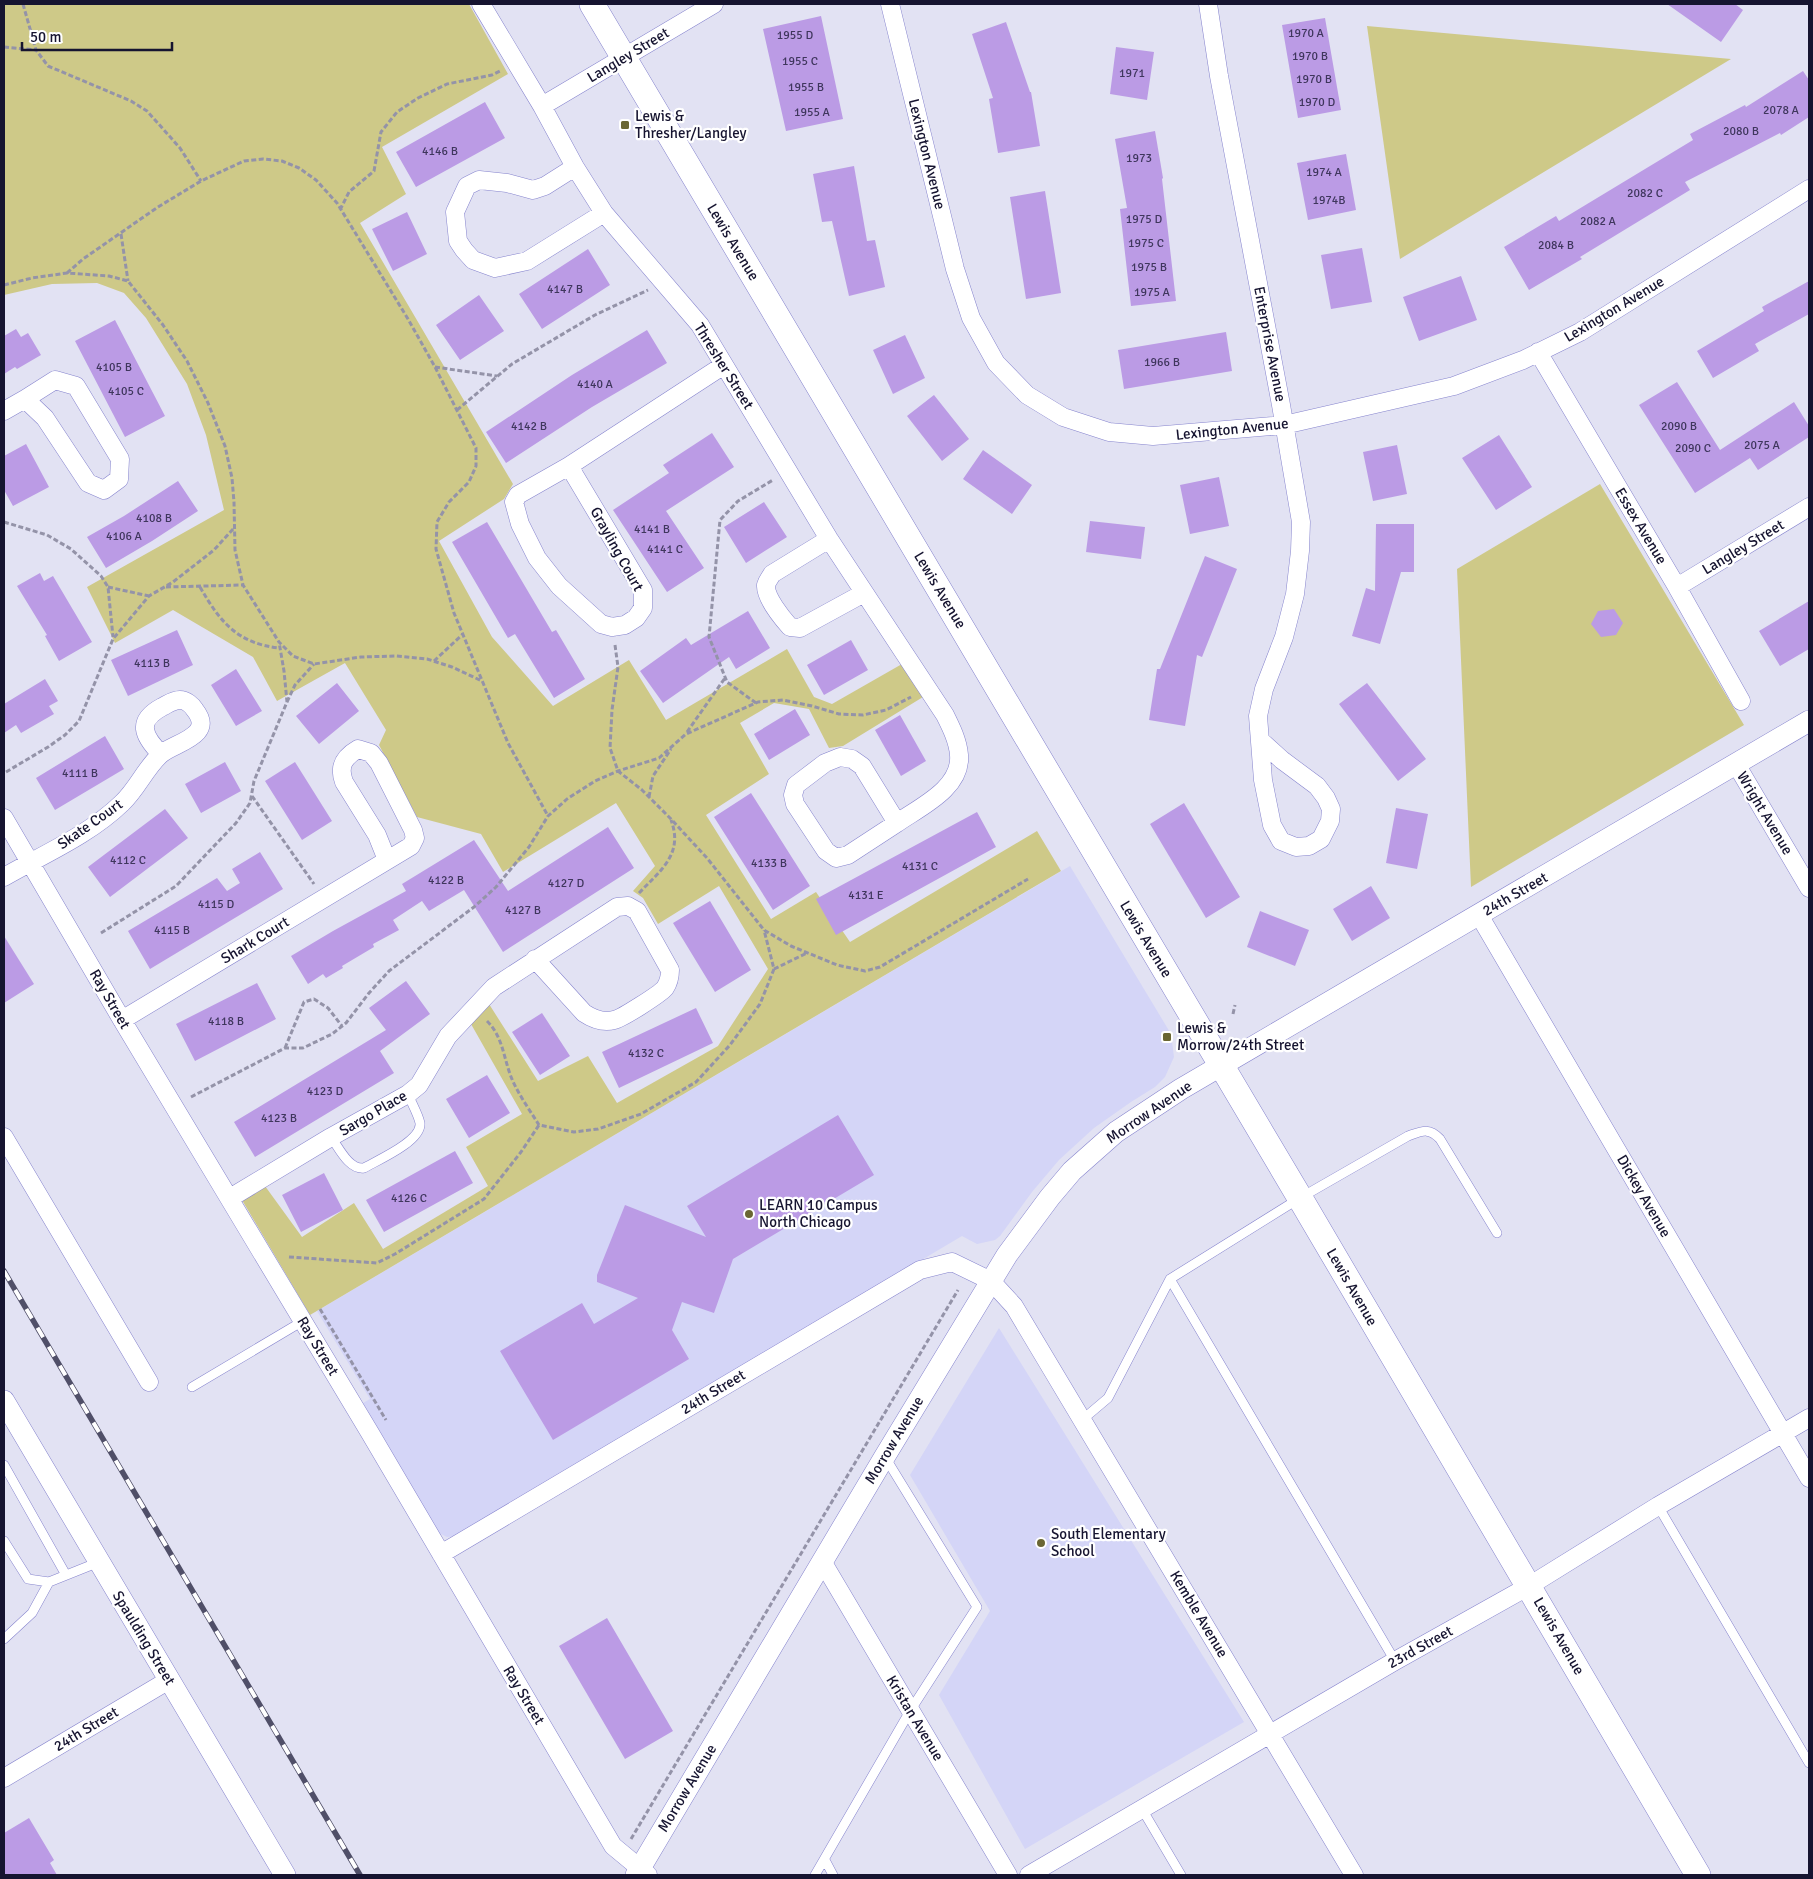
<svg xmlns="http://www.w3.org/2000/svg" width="1813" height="1879" viewBox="0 0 1813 1879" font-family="Signika,sans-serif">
<rect width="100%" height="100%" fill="#e2e2f3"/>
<path fill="#d4d5f7" d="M 1070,866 L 1171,1034 L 1174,1057 L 1165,1077 L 1155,1087 L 1131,1102 L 1094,1128 L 1059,1160 L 1032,1192 L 1000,1236 L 995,1240 L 977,1244 L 962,1236 L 457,1536 L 447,1537 L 439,1533 L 363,1403 L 370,1399 L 317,1311 Z
M 999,1328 L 1244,1722 L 1025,1849 L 939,1695 L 990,1611 L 910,1475 Z"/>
<path fill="#cec988" d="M 4,4 L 469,4 L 508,74 L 382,147 L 406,194 L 360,223 L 513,484 L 504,499 L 439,541 L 492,637 L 553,706 L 629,660 L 666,720 L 787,649 L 814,697 L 832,704 L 902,664 L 923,697 L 843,746 L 829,748 L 809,709 L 774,703 L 740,723 L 769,774 L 706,815 L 771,919 L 816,892 L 850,942 L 1037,831 L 1061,871 L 310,1315 L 242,1200 L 265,1186 L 302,1237 L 354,1203 L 383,1249 L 488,1186 L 466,1147 L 522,1114 L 471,1024 L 489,1004 L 538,1081 L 588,1056 L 617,1103 L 718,1046 L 768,969 L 719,886 L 658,924 L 643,898 L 633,891 L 655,866 L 616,803 L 503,872 L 481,834 L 417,817 L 379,745 L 386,730 L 345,663 L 277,701 L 253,657 L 173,610 L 115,643 L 87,587 L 224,510 L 206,435 L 187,384 L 146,318 L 124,293 L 97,283 L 52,284 L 4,295 Z
M 1367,26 L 1731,59 L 1400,259 Z
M 1600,484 L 1744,725 L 1471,887 L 1457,569 Z"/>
<path fill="#bb9be5" d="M 1667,4 L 1735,4 L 1743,10 L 1721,42 Z
M 821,16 L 843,119 L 786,131 L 763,29 Z
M 1325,18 L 1341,110 L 1298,118 L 1282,25 Z
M 1006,22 L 1030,92 L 1031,92 L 1040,146 L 998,153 L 989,99 L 993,98 L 972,34 Z
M 1116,47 L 1154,52 L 1147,100 L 1110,94 Z
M 1803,71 L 1809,80 L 1809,117 L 1781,135 L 1780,133 L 1685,182 L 1690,190 L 1580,257 L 1582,259 L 1529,290 L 1504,247 L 1556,216 L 1559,221 L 1693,140 L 1690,134 L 1745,105 L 1746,107 Z
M 485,102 L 505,138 L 416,187 L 396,152 Z
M 1155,131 L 1163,178 L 1162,179 L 1176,301 L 1131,306 L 1120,209 L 1127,208 L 1115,139 Z
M 1346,154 L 1356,210 L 1308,220 L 1297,163 Z
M 854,166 L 867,241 L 875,240 L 885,287 L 849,296 L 832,221 L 822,222 L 813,174 Z
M 1045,191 L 1061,293 L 1026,299 L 1010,197 Z
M 407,212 L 427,254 L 393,271 L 372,229 Z
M 1362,248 L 1372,302 L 1331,309 L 1321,255 Z
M 588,249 L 610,285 L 542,329 L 519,294 Z
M 1461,276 L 1477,320 L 1419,341 L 1403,297 Z
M 1809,281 L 1809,314 L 1755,344 L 1759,351 L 1713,378 L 1697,351 L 1764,311 L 1762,307 Z
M 479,295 L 504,331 L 460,360 L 436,325 Z
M 115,320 L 165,416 L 125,437 L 75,341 Z
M 16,329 L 21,337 L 28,333 L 41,355 L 17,369 L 15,367 L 4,374 L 4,336 Z
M 647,330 L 667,363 L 592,407 L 506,463 L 486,432 L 572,375 Z
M 1226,332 L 1232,371 L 1124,389 L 1118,350 Z
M 905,335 L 925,378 L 893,394 L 873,350 Z
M 1677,382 L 1720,450 L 1794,402 L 1809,426 L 1809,437 L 1758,470 L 1750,458 L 1695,493 L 1639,405 Z
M 934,395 L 969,439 L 942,461 L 907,416 Z
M 712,433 L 734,467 L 666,511 L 704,568 L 667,592 L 613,510 L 669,473 L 663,465 Z
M 1499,435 L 1532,487 L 1496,510 L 1462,458 Z
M 26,444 L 49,487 L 13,506 L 4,490 L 4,456 Z
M 1397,445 L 1407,494 L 1373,501 L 1363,452 Z
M 983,450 L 1032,485 L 1012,514 L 963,479 Z
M 1219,477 L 1229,526 L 1190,534 L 1180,485 Z
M 178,481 L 198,511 L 152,541 L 106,568 L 87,537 L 124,516 Z
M 764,502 L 787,537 L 746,563 L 724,527 Z
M 1090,521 L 1145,527 L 1141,559 L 1086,552 Z
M 487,522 L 552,632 L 556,630 L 585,679 L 554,698 L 515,634 L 508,638 L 452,542 Z
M 1376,524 L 1414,524 L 1414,572 L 1401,572 L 1380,644 L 1352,636 L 1366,588 L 1375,591 Z
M 1205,556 L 1237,569 L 1202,657 L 1197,655 L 1185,726 L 1149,720 L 1157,669 L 1160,669 Z
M 40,573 L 44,581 L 53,576 L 92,642 L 59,661 L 45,636 L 47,635 L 17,586 Z
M 1809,601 L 1809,649 L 1780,666 L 1759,631 Z
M 1614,609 L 1623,623 L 1616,635 L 1601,637 L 1591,624 L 1598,611 Z
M 748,611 L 770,648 L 736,669 L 729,657 L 663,703 L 640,671 L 686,638 L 691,645 Z
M 177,630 L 193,665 L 128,696 L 111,660 Z
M 851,640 L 868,670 L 824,695 L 807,665 Z
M 236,669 L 262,711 L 236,726 L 211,685 Z
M 45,679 L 58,701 L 49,706 L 54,714 L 21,733 L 16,725 L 4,733 L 4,704 Z
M 337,683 L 359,711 L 319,744 L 296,716 Z
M 1367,683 L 1426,759 L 1398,781 L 1339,704 Z
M 795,709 L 810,735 L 769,760 L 754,734 Z
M 900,715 L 926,761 L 901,776 L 875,730 Z
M 105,736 L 124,769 L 55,810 L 36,778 Z
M 225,762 L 241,791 L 201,813 L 185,784 Z
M 295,762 L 332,821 L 302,840 L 265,781 Z
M 751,793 L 810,886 L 773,910 L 714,817 Z
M 1184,803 L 1240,897 L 1206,918 L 1150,824 Z
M 1396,808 L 1428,814 L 1417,869 L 1386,863 Z
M 165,809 L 188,838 L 110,897 L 88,867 Z
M 977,812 L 996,847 L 836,935 L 816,899 Z
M 608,827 L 634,868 L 503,952 L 464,890 L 429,911 L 422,901 L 393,920 L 399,930 L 373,944 L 374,947 L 342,966 L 343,968 L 326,978 L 323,974 L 308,984 L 291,956 L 333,931 L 406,891 L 402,884 L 474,840 L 508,891 Z
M 260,852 L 283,889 L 150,969 L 128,931 L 217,878 L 227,891 L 240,883 L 232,869 Z
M 1371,886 L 1390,918 L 1352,941 L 1333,909 Z
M 710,901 L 751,970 L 715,992 L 673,923 Z
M 1260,911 L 1309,930 L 1295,966 L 1247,947 Z
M 4,936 L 34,984 L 4,1003 Z
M 406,981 L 430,1014 L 380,1051 L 394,1073 L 255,1157 L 234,1122 L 386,1030 L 369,1008 Z
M 257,983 L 276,1019 L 195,1061 L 176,1024 Z
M 696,1008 L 713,1043 L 619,1088 L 602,1052 Z
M 542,1013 L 570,1056 L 540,1075 L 512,1032 Z
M 487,1075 L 510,1113 L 469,1138 L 446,1099 Z
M 838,1115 L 874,1175 L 733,1259 L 714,1313 L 682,1302 L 672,1330 L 689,1359 L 553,1440 L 500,1351 L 582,1303 L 594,1324 L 638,1298 L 597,1282 L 597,1275 L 625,1205 L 706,1237 L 687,1206 Z
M 455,1151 L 473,1183 L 384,1232 L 366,1200 Z
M 324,1173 L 343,1210 L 301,1232 L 282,1195 Z
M 607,1618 L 673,1731 L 625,1759 L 559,1646 Z
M 29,1818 L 54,1860 L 50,1863 L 57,1875 L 4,1875 L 4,1833 Z"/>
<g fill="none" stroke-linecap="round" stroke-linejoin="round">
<g stroke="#8684ce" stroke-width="10">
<path id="service" d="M 331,1137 C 339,1148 349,1170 364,1168 C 378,1160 422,1141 420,1123 C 418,1114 411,1102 408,1094
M 1170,1279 L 1395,1661
M 192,1387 L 303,1321
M 1082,1420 L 1108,1398 L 1170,1279 L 1300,1198 L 1408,1136 C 1422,1131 1429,1127 1440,1139 L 1497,1233
M 4,1465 L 66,1575
M 1658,1506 L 1809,1763
M 4,1541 L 28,1579 L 49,1582 L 99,1562
M 4,1639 L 32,1613 L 49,1582
M 1142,1809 L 1181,1875
M 825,1860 L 833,1875
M 815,1875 L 910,1711 L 977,1607 L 885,1457"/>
</g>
<g stroke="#8684ce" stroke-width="19">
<path id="minor" d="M 481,4 L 542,106 L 575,167 L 604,213 L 700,325 L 829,539 L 945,715 C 951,727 958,741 959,755 C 962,788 920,807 897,823 L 862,766 L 852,759 L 840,757 L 825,763 L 796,785 L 793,795 L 795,804 L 826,851 L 836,858 L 848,855 L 897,823
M 890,4 L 955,269 L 971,318 L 996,363 L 1027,395 L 1063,417 L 1109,432 L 1153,436 L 1284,425 L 1454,386 L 1523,360 L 1580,332 L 1809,189
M 1208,4 L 1219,76 L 1281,405 L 1301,522 L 1300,551 L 1295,594 L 1284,637 L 1264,689 L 1258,716 L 1263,780 L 1272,825 L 1281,841 L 1296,847 L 1309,846 L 1321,839 L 1330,821 L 1331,809 L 1326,798 L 1317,786 L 1282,760 L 1261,741
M 542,106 L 714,4
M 575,167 L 545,186 L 533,190 L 507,183 L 479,180 L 467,186 L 455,212 L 458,241 L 464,250 L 473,260 L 495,268 L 527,261 L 604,213
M 1538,352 L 1677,587 L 1741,701
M 55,380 L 76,386 L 120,459 L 119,479 L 104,490 L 88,483 L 45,418 L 25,399 Z
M 4,411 L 25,399
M 569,466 L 643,590 L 643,608 L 636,618 L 625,625 L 612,627 L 601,624 L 559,586 L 537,558 L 520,524 L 514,502 L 518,495 Z
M 569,466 L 724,365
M 829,539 L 772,574 C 770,578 767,581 766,585 C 765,597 782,618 790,627 L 800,628 L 864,593
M 1677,587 L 1809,507
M 1736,764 L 1809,888
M 4,818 L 122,1020 L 370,1433 L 613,1846 L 648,1875
M 4,877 C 44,854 89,835 122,803 C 137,789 145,769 160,755 C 172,743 216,737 195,710 C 192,705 186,700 180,700 C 173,700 168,704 162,707 C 136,721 143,736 161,754
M 1479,915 L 1809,1478
M 122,1020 L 411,846 L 415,838 L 413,830 L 379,763 L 371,753 L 358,749 C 344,757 338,766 344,782 L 377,835 L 387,860
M 4,1137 L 149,1382
M 230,1198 L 331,1137 L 408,1094 L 419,1085 L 448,1036 L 494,987 L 617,907 L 628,906 L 637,911 L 670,970 C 670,977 669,982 665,988 C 660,994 621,1019 614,1020 C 603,1023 593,1019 584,1013 L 535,959
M 441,1554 L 920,1270 L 952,1262 L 991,1281 L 1014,1306 L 1354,1875
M 822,1561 L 1008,1875
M 4,1778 L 169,1680
M 1029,1875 L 1395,1661 L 1529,1586 L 1658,1506 L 1809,1418"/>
</g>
<g stroke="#8684ce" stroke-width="22">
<path id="tertiary" d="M 4,1401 L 285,1875
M 636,1875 L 885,1456 L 1007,1255 L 1050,1197 L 1072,1171 L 1116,1132 L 1181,1089 L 1809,721"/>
</g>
<g stroke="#8684ce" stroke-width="26">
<path id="secondary" d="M 592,4 L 1300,1198 L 1698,1875"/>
</g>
<path stroke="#9493a8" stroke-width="3" stroke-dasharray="5 2.5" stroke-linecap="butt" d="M 23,4 L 36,50 L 48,66 L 131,101 L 147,111 L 180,148 L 201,181
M 4,47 L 36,50
M 340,210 L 349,192 L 374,171 L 381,132 L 397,112 L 418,98 L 447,84 L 492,75 L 500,71
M 121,234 L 128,281
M 67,273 L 83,259 L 158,207 L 201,181 L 244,161 L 263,159 L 282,161 L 299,168 L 316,180 L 337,203 L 408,319 L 435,367 L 476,448 L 476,466 L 469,482 L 449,502 L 437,522 L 436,549 L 454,613 L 508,743 L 548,816
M 4,285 L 32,278 L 67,273 L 109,276 L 128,281 L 163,325 L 187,361 L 208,403 L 225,446 L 232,478 L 234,502 L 235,550 L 243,585 L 279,642 L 293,656 L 314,664 L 361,657 L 396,656 L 427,659 L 452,667 L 482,681
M 435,367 L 497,376
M 457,410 L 512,364 L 595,315 L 648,290
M 4,522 L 47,535 L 71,549 L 101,576 L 108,587 L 113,637
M 108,587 L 149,596
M 166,587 L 243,585
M 200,587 C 220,622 238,644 280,648
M 615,645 L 618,667 L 612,710 L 610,748 L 618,771 L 642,790 L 670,818 L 707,858 L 764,930 L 791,946 L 837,965 L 865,971 L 880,967 L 1028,879
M 434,661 L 463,634
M 287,702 L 295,685 L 314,664
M 756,703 L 727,682 L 709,637 L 720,520 L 738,501 L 773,480
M 687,732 L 725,678
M 6,772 L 48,747 L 65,735 L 79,721 L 113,639 L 149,596 L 173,582 L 214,550 L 234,528
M 252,796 L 314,884
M 649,797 L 653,776 L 671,749
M 639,893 C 660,871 684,854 671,820
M 101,933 L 176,886 L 236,823 L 250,803 L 254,781 L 287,702 L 284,671 L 279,642
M 774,969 L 807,953
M 1233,1014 L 1235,1005
M 487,1021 C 502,1036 503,1054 510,1074 C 516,1091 529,1109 539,1125 L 574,1132 L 598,1129 L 641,1114 L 696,1082 L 730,1045 L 760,1004 L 774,969 L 764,930
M 285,1048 L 304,1002 L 314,999 L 328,1008 L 342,1026
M 191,1097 L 285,1048 L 303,1048 L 332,1034 L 346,1023 L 369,993 L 389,971 L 474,907 L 496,887 L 529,847 L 548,816 L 567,799 L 595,781 L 618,771 L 659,758 L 686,734 L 758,702 L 783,700 L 812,706 L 839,714 L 863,715 L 886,710 L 911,697
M 289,1257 L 377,1263 L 395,1254 L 484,1199 L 521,1152 L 539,1125
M 320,1309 L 386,1420
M 631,1839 L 958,1290"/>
<use href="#service" stroke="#fff" stroke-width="9"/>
<use href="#minor" stroke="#fff" stroke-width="18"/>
<use href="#tertiary" stroke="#fff" stroke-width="21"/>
<use href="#secondary" stroke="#fff" stroke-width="25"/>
<g stroke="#504f68" stroke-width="5.5">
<path id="rail" d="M 4,1271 L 360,1875"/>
</g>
<use href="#rail" stroke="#fff" stroke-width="4" stroke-dasharray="11" stroke-linecap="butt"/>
</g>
<g fill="#6a6633" stroke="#fff" stroke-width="2">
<rect x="620" y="120" width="10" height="10" rx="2.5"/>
<rect x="1162" y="1032" width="10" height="10" rx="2.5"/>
<circle cx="749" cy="1214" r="5"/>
<circle cx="1041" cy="1543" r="5"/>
</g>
<g text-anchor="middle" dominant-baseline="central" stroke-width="4.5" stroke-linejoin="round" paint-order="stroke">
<g font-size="12" fill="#3f365d">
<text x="1306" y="33">1970 A</text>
<text x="795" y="35">1955 D</text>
<text x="1310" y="56">1970 B</text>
<text x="800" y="61">1955 C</text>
<text x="1132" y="73">1971</text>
<text x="1314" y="79">1970 B</text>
<text x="806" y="87">1955 B</text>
<text x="1317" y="102">1970 D</text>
<text x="1781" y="110">2078 A</text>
<text x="812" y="112">1955 A</text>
<text x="1741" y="131">2080 B</text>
<text x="440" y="151">4146 B</text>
<text x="1139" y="158">1973</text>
<text x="1324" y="172">1974 A</text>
<text x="1645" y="193">2082 C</text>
<text x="1329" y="200">1974B</text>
<text x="1144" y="219">1975 D</text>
<text x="1598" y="221">2082 A</text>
<text x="1146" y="243">1975 C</text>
<text x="1556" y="245">2084 B</text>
<text x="1149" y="267">1975 B</text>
<text x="565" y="289">4147 B</text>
<text x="1152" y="292">1975 A</text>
<text x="1162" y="362">1966 B</text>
<text x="114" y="367">4105 B</text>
<text x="595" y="384">4140 A</text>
<text x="126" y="391">4105 C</text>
<text x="529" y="426">4142 B</text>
<text x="1679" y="426">2090 B</text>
<text x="1762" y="445">2075 A</text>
<text x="1693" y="448">2090 C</text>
<text x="154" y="518">4108 B</text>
<text x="652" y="529">4141 B</text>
<text x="124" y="536">4106 A</text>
<text x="665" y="549">4141 C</text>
<text x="152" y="663">4113 B</text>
<text x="80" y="773">4111 B</text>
<text x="128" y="860">4112 C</text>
<text x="769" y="863">4133 B</text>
<text x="920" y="866">4131 C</text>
<text x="446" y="880">4122 B</text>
<text x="566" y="883">4127 D</text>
<text x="866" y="895">4131 E</text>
<text x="216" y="904">4115 D</text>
<text x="523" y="910">4127 B</text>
<text x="172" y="930">4115 B</text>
<text x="226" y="1021">4118 B</text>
<text x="646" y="1053">4132 C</text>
<text x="325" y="1091">4123 D</text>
<text x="279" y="1118">4123 B</text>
<text x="409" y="1198">4126 C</text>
</g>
<g font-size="15" fill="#161430" stroke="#fff">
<text transform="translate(628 55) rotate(-31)">Langley Street</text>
<text transform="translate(927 154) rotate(76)">Lexington Avenue</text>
<text transform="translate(733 242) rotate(59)">Lewis Avenue</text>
<text transform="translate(1614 309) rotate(-31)">Lexington Avenue</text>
<text transform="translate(1270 344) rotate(79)">Enterprise Avenue</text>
<text transform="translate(724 366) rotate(58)">Thresher Street</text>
<text transform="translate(1232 429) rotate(-6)">Lexington Avenue</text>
<text transform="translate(1641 526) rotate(59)">Essex Avenue</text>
<text transform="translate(1743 547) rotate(-31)">Langley Street</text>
<text transform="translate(617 549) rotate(61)">Grayling Court</text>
<text transform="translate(940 590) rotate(59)">Lewis Avenue</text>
<text transform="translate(1765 813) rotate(59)">Wright Avenue</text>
<text transform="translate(90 824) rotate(-35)">Skate Court</text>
<text transform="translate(1515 894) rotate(-30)">24th Street</text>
<text transform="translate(1146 939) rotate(59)">Lewis Avenue</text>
<text transform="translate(255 940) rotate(-31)">Shark Court</text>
<text transform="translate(110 999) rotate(60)">Ray Street</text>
<text transform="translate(1149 1112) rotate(-34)">Morrow Avenue</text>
<text transform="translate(373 1113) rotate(-30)">Sargo Place</text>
<text transform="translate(1644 1196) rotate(60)">Dickey Avenue</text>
<text transform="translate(1352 1287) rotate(60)">Lewis Avenue</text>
<text transform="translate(318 1346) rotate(59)">Ray Street</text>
<text transform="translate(713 1392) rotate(-31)">24th Street</text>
<text transform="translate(894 1440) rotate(-59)">Morrow Avenue</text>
<text transform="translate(1199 1614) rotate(59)">Kemble Avenue</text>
<text transform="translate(1559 1636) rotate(60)">Lewis Avenue</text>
<text transform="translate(144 1638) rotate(59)">Spaulding Street</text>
<text transform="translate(1420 1647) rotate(-29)">23rd Street</text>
<text transform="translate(524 1695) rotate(59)">Ray Street</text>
<text transform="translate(915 1718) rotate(59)">Kristan Avenue</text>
<text transform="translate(86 1729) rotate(-31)">24th Street</text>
<text transform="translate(687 1788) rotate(-59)">Morrow Avenue</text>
</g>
<g font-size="15" fill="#161430" stroke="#fff" text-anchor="start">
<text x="635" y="116">Lewis &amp;<tspan x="635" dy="17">Thresher/Langley</tspan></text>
<text x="1177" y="1028">Lewis &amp;<tspan x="1177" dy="17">Morrow/24th Street</tspan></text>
<text x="759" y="1205">LEARN 10 Campus<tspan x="759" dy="17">North Chicago</tspan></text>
<text x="1051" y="1534">South Elementary<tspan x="1051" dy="17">School</tspan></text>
</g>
</g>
<rect width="1813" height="1879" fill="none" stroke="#161430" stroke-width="10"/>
<path d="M22 42v8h150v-8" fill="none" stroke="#161430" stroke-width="2.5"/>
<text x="30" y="42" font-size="15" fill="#161430" stroke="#ffffff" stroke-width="4" paint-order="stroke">50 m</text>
</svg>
